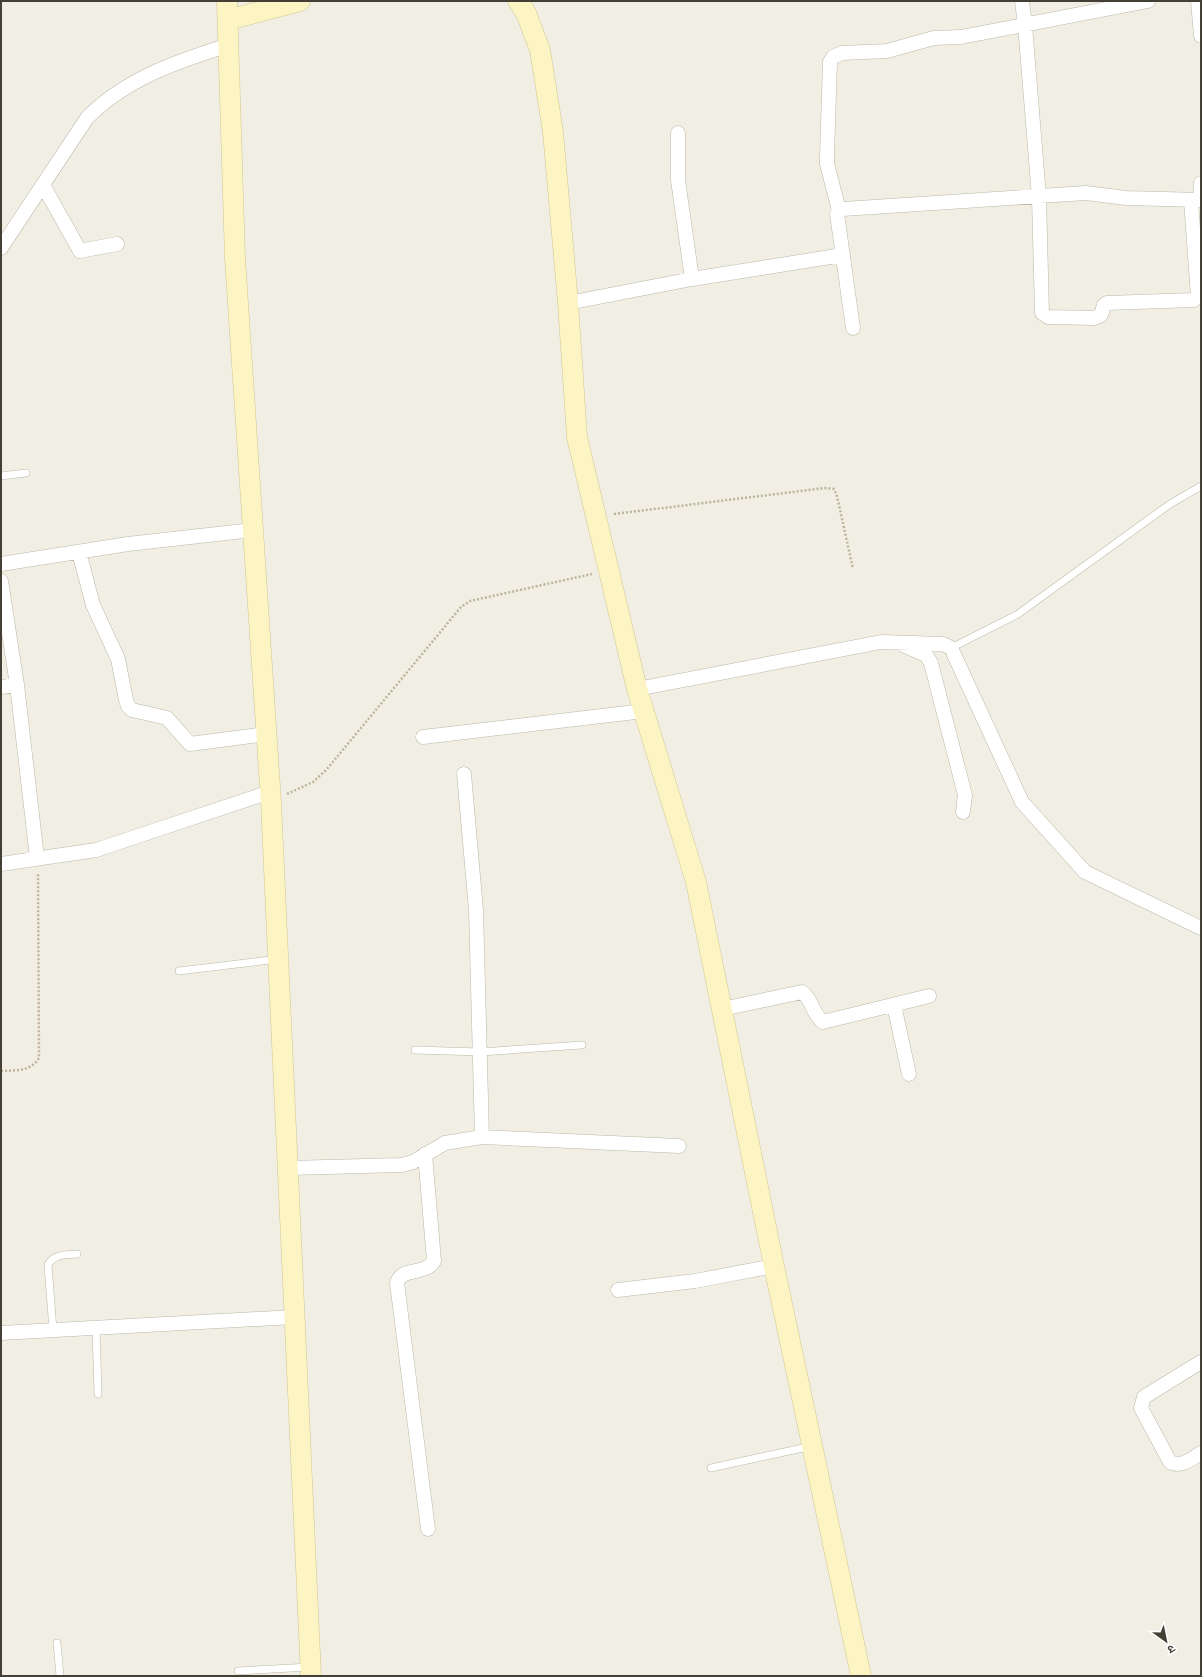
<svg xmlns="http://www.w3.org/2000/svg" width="1202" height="1677" viewBox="0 0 1202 1677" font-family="Helvetica,'Noto Sans Devanagari',sans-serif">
<rect width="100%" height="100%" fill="#f1efe4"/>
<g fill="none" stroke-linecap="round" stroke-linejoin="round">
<g stroke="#bcb7a7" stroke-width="8">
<path id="lane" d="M 1,476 L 26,473
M 951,648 L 1018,614 L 1170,504 L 1201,486
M 179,971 L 278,959
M 415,1050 L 480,1052 L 582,1045
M 96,1328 L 98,1394
M 53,1330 L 48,1265 C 53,1254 66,1255 77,1254
M 711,1468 L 812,1446
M 57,1643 L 60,1676
M 238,1671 L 310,1667"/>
</g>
<g stroke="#bcb7a7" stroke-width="15">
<path id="street" d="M 1022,1 L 1025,25 L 1039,197 L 1042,313 L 1048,317 L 1094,318 L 1101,315 L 1104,305 L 1107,303 L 1194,300 L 1198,296 L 1191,201
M 1198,1 L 1201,36
M 678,133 L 678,180 L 692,279
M 43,185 L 80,251 L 117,244
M 1200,200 L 1201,183
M 839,210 L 827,164 L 827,156 L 830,62 L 833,57 L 842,53 L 887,51 L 934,38 L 961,37 L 1148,1
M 1,248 L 87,118 C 125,79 178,61 229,45
M 568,303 L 692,279 L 843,255
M 853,328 L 837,214 L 839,210 L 843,209 L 1086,193 L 1126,198 L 1201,200
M 79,552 L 93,605 L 118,659 L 126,700 L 128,706 L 132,710 L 167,718 L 190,744 L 266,734
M 1,564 L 128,544 L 253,530
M 1,581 L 17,685 L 37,858
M 903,645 L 926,655 L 931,663 L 965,795 L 963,812
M 1,687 L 17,685
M 637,689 L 881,642 L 943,644 L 951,648 L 1022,802 L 1085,872 L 1201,928
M 423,737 L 644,711
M 464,774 L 476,910 L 482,1137
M 1,864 L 96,850 L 270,792
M 894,1005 L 909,1074
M 722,1009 L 802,992 C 813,1000 812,1014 823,1022 L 929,996
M 425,1154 L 434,1261 C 425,1276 402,1266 397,1283 L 428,1529
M 288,1168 L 402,1165 L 413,1162 L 445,1143 L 482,1137 L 679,1146
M 618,1290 L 695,1281 L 774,1266
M 1,1333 L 294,1317
M 1201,1362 L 1144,1397 L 1141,1408 L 1170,1462 C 1181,1468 1191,1459 1201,1453"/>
</g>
<g stroke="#d0c695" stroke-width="21">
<path id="secondary" d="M 227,1 L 235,258 L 271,802 L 311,1676
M 518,1 L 526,13 L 540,50 L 553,132 L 568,303 L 577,437 L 637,689 L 696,882 L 774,1266 L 861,1676
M 228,20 L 300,1"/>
</g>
<path stroke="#bdb499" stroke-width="2.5" stroke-dasharray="2 2" stroke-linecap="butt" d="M 614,514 L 825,488 L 834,489 L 837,496 L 853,569
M 287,794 L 313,782 L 327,769 L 461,607 L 470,601 L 592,574
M 1,1071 C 16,1070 30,1072 39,1058 L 38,873"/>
<use href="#lane" stroke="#fff" stroke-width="7"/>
<use href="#street" stroke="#fff" stroke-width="14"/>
<use href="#secondary" stroke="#fcf4c3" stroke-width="20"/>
</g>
<rect width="1202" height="1677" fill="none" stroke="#433f34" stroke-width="4"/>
<g transform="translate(1166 1641) rotate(147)" stroke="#ffffff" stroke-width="3" paint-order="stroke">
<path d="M0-3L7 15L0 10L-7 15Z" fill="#433f34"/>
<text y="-6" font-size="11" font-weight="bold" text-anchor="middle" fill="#433f34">उ</text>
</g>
</svg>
